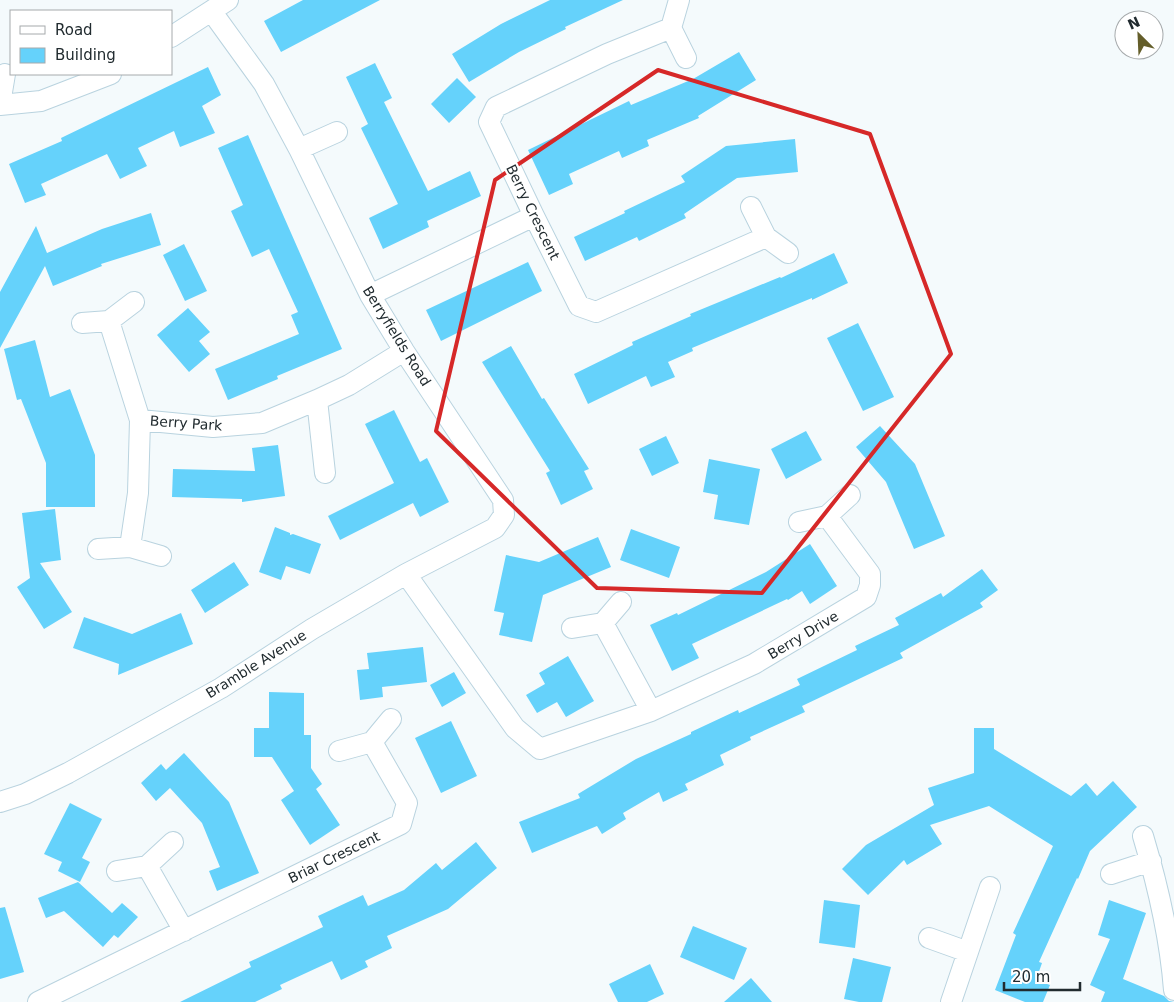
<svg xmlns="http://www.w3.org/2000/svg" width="1174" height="1002" viewBox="0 0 1174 1002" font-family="'DejaVu Sans',sans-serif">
<rect width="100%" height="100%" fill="#f4fafc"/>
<path fill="#65d2fb" d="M 303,0 L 380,0 L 281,52 L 264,21 Z
M 550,0 L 623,0 L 565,27 L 566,29 L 519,52 L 469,82 L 452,54 L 501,24 Z
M 739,52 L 756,80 L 698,116 L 699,118 L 647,140 L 649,146 L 622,158 L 619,151 L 569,174 L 573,184 L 549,195 L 528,150 L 629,101 L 631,105 L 693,79 Z
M 375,63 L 392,98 L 384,102 L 428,191 L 470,171 L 481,196 L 427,221 L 429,227 L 383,249 L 369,218 L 398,204 L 361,128 L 368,124 L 346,77 Z
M 208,67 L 221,95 L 202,106 L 215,133 L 180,147 L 174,131 L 138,148 L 147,166 L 120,179 L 107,154 L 41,184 L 46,195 L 25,203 L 9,164 L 62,141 L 61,138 Z
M 457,78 L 476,97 L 449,123 L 431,104 Z
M 248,135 L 342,349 L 277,376 L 278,379 L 228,400 L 215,369 L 299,334 L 291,315 L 298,312 L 269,249 L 252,257 L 231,211 L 243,205 L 218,148 Z
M 795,139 L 798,172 L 737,178 L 684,214 L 686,218 L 639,241 L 637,237 L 585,261 L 574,237 L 625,213 L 624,211 L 685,182 L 681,176 L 726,146 Z
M 151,213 L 161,245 L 101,264 L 102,266 L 53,286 L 45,266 L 0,348 L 0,292 L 36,226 L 47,253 L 102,229 Z
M 184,244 L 207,291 L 185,301 L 163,255 Z
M 834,253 L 848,283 L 812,300 L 812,298 L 692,348 L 693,351 L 668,362 L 675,377 L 651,387 L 646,376 L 588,404 L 574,374 L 633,345 L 632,342 L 691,316 L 690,314 L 780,277 L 781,278 Z
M 528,262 L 542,291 L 441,341 L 426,310 Z
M 188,308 L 210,332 L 199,341 L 210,354 L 189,372 L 157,335 Z
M 858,323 L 894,397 L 863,411 L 827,338 Z
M 35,340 L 50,397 L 70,389 L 95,455 L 95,507 L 46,507 L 46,463 L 21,399 L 17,400 L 4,349 Z
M 511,346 L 542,399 L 544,398 L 589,469 L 584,471 L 593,489 L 561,505 L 546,473 L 550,471 L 482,362 Z
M 394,410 L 420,462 L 427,458 L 449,502 L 420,517 L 413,503 L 340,540 L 328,516 L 394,483 L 365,424 Z
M 880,426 L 915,464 L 945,536 L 914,549 L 886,482 L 856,447 Z
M 806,431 L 822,460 L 786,479 L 771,449 Z
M 666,436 L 679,463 L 652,476 L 639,449 Z
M 278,445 L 285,496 L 242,502 L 242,499 L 172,497 L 173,469 L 255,471 L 252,448 Z
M 709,459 L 760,469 L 749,525 L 714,519 L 718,495 L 703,492 Z
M 55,509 L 61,560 L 40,563 L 72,612 L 44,629 L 17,587 L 30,578 L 22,513 Z
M 275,527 L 290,533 L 290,535 L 293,534 L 321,544 L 310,574 L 286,566 L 281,580 L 259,572 Z
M 631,529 L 680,547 L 669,578 L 620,560 Z
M 598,537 L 611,567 L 543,595 L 532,642 L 499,635 L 504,613 L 494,611 L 506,555 L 539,562 Z
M 810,544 L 837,586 L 810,604 L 802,591 L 788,600 L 787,599 L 692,644 L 699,658 L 672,671 L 650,625 L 677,613 L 678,615 L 766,572 Z
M 234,562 L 249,585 L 205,613 L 191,590 Z
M 982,569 L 998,590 L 980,603 L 983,607 L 900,653 L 903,658 L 802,706 L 805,712 L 750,737 L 751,740 L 720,755 L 724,765 L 685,784 L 688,790 L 663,802 L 659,792 L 623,813 L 626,819 L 602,834 L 597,826 L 532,853 L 519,822 L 580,798 L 578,794 L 636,759 L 691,734 L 691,732 L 738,710 L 739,713 L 800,685 L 797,679 L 857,650 L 855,646 L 899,625 L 895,618 L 941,593 L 943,597 Z
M 181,613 L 193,644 L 118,675 L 119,664 L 73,648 L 84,617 L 132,634 Z
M 423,647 L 427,682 L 382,687 L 383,697 L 360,700 L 357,670 L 369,669 L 367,653 Z
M 568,656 L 594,701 L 566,717 L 557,702 L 537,713 L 526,695 L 545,684 L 539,673 Z
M 454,672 L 466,693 L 442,707 L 430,685 Z
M 269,692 L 304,693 L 304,735 L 311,735 L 311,768 L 322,784 L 316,789 L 340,825 L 310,845 L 281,800 L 294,791 L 272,757 L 254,757 L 254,728 L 269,728 Z
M 451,721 L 477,776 L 441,793 L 415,738 Z
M 974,728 L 994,728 L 994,749 L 1071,796 L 1086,783 L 1097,796 L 1113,781 L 1137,807 L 1090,851 L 1078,879 L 1077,878 L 1039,962 L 1042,963 L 1036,980 L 1050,985 L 1043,1002 L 1025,1002 L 995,990 L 1016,935 L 1013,933 L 1053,846 L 989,806 L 930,825 L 942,844 L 907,865 L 904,860 L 868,895 L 842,869 L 866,845 L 934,805 L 928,788 L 974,773 Z
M 184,753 L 229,802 L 259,873 L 217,891 L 209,871 L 220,867 L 202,823 L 170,788 L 156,801 L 141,783 L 161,764 L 166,770 Z
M 70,803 L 102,819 L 82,858 L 90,862 L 80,882 L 58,871 L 62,862 L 44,854 Z
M 476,842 L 497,868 L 448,909 L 387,936 L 392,948 L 365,961 L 368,967 L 341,980 L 332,961 L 280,985 L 282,989 L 255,1002 L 180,1002 L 251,967 L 249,962 L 323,927 L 318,916 L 363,895 L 368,906 L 404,890 L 436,863 L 442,870 Z
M 78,882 L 112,913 L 122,903 L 138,917 L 118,938 L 114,935 L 103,947 L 64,911 L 46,918 L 38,898 Z
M 824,900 L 860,905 L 855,948 L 819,943 Z
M 1109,900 L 1146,913 L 1123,979 L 1164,996 L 1169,1001 L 1174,1002 L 1101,1002 L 1105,992 L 1090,985 L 1110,939 L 1098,935 Z
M 5,907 L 24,972 L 0,979 L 0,908 Z
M 693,926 L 747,948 L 734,980 L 680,957 Z
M 853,958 L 891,967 L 882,1002 L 859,1002 L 844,999 Z
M 650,964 L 664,994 L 647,1002 L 618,1002 L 609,984 Z
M 751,978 L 772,1002 L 724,1002 Z"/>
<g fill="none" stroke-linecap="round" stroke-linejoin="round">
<g stroke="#b9d3df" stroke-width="22">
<path id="street" d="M 679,0 L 671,28 L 686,58
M 671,28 L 607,54 L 496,107 L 489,122 L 534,216 L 579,306 L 596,312 L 766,237
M 171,37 L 228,0
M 0,104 L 5,74
M 0,105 L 41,101 L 111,74
M 299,149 L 337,132
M 751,207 L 766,237 L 788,253
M 370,295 L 534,216
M 109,321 L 140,420 L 138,493 L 130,547
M 82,323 L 109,321 L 134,302
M 317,400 L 325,473
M 140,420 L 213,427 L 262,423 L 317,400 L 349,385 L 404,351
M 799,522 L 827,516 L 850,495
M 98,549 L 130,547 L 161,556
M 406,574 L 515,728 L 540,749 L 651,711 L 754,664 L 866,597 L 870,585 L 870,574 L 827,516
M 603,623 L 651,711
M 572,628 L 603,623 L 621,602
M 339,751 L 372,742 L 391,719
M 0,802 L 25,794 L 68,773 L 221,688 L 312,629 L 406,574 L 495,528 L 504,515 L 503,500 L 404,351 L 370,295 L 299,149 L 264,84 L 212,12
M 1143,836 C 1158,886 1170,938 1174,990
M 147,866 L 184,931
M 117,871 L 147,866 L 173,842
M 1111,874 L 1151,861
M 929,938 L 968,952
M 38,1002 L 401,824 L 407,803 L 372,742
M 951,1002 L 990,887"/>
</g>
<use href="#street" stroke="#fff" stroke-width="20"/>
</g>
<path fill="none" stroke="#d62828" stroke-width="4" stroke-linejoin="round" d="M 658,70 L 870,134 L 951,354 L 762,593 L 597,588 L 436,431 L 495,180 Z"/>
<g text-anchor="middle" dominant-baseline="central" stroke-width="4.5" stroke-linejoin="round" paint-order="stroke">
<g font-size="14" fill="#212b2f" stroke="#fff">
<text transform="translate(533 212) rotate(64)">Berry Crescent</text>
<text transform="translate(397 336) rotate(58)">Berryfields Road</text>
<text transform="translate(186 423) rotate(4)">Berry Park</text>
<text transform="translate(803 635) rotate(-31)">Berry Drive</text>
<text transform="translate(256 664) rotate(-32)">Bramble Avenue</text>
<text transform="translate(334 857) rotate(-26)">Briar Crescent</text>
</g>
</g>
<rect x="10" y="10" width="162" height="65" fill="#ffffff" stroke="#a6aaac"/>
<rect x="20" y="26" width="25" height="8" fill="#ffffff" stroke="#a6aaac"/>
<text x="55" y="35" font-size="15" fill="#212b2f">Road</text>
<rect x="20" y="48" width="25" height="15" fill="#65d2fb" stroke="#a6aaac"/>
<text x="55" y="60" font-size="15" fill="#212b2f">Building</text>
<g transform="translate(1139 35) rotate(336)"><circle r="24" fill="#ffffff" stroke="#a6aaac"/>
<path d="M0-4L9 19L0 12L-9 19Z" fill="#645e2a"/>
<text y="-8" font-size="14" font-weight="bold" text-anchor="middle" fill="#212b2f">N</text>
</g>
<path d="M1004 982v8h76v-8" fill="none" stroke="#212b2f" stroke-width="2.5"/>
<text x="1012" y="982" font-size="15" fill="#212b2f" stroke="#ffffff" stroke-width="4" paint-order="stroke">20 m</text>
</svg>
